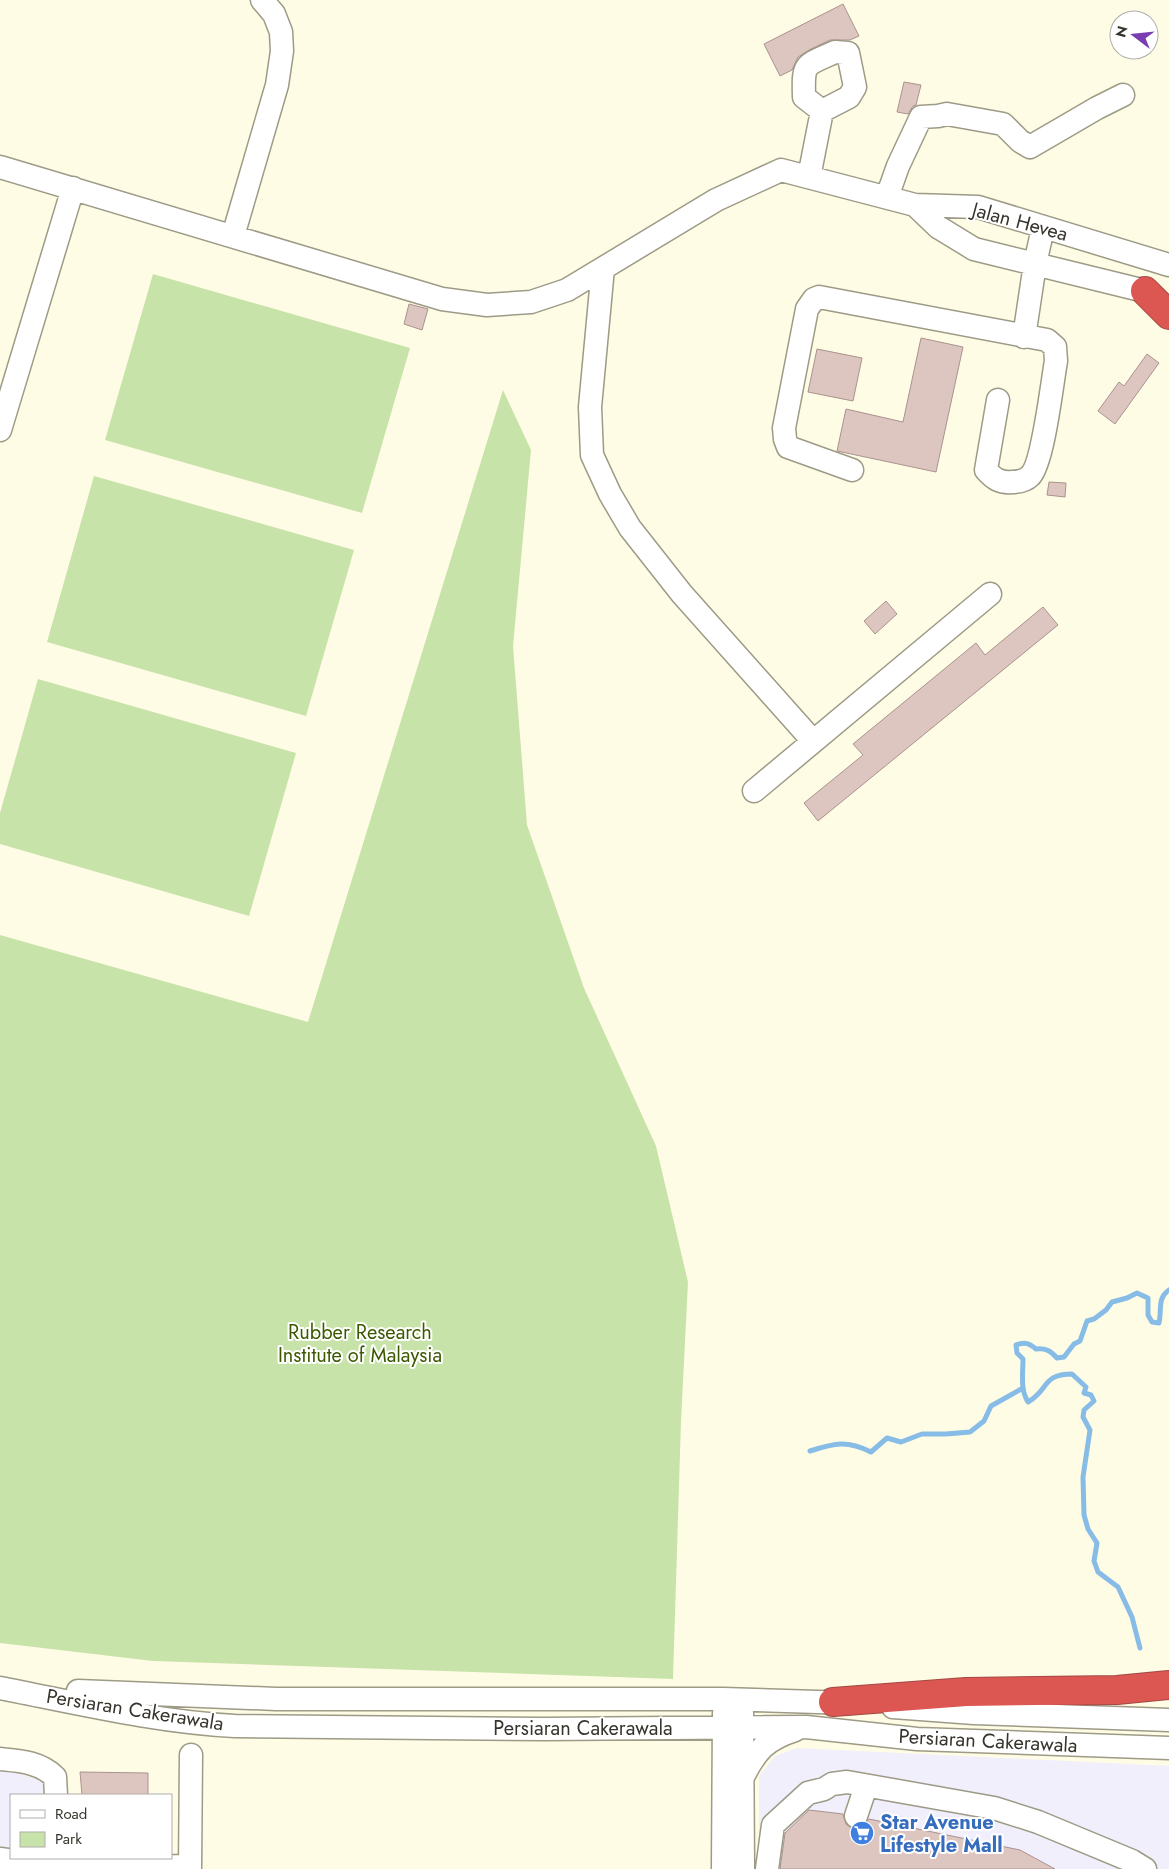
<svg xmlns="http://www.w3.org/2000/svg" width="1169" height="1869" viewBox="0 0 1169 1869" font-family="Jost,sans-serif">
<rect width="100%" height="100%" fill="#fffce6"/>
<path fill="#f1effc" d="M 797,1748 L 1169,1766 L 1169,1869 L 759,1869 L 759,1776 L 775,1756 Z
M 0,1771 L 21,1774 L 44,1782 L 45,1795 L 11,1795 L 11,1852 L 0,1850 Z"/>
<path fill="#c8e3a9" d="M 153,274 L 410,348 L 362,513 L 105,440 Z
M 503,390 L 531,450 L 513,646 L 527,825 L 584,988 L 656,1146 L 688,1282 L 681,1421 L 673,1679 L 153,1661 L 0,1643 L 0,935 L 308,1022 Z
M 94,476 L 354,550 L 306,716 L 47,642 Z
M 38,679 L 296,753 L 249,916 L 0,844 L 0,813 Z"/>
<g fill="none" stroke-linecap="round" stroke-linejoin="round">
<path stroke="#87bce6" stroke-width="5" d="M 810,1451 C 835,1443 847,1440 871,1452 L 887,1438 L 901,1442 L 922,1434 L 946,1434 L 970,1432 L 984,1421 L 991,1406 L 1023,1388
M 1140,1648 L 1132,1617 L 1118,1587 L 1098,1572 L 1094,1561 L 1097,1543 L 1088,1529 L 1084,1515 L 1083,1477 L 1090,1430 L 1083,1417 L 1084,1410 L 1094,1401 L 1091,1395 L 1084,1393 L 1086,1387 L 1072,1374 C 1042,1374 1049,1390 1028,1402 C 1020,1389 1023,1374 1023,1359 L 1017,1353 L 1016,1345 C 1025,1341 1030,1344 1036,1349 C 1046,1348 1051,1351 1057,1358 L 1064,1357 L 1074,1344 L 1080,1341 L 1087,1321 L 1094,1319 L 1106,1310 L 1112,1302 L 1127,1298 L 1137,1293 L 1148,1298 L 1148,1315 L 1152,1322 L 1159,1323 C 1162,1310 1157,1298 1169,1290"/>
</g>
<path fill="#ddc5c0" stroke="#aa938e" d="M 843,4 L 859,36 L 850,40 L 830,40 L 811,49 L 798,57 L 792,70 L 780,76 L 764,44 Z
M 904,82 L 921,85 L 916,105 L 913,106 L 908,114 L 897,112 Z
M 409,304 L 428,309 L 422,330 L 404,324 Z
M 921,338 L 963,347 L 936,472 L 837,451 L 846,409 L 903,422 Z
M 817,349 L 862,358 L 853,401 L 808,392 Z
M 1147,354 L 1159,363 L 1115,424 L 1098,411 L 1119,382 L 1124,386 Z
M 1049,482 L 1066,483 L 1065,497 L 1047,495 Z
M 886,601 L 897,614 L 875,634 L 864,621 Z
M 1043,607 L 1058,625 L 818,821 L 804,803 L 863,755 L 853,744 L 976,643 L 985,655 Z
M 80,1772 L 148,1773 L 148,1795 L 82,1795 Z
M 809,1810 L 843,1814 L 846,1824 L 852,1829 L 859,1829 L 864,1826 L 869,1819 L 1020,1850 L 1055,1869 L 780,1869 L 785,1833 Z"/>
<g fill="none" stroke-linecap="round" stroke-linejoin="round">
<g stroke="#9d9a86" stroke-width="25">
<path id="minor" d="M 835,52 L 848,53 L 855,87 L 849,97 L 822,111 L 804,97 C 803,62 804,66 835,52 Z
M 0,167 L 442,299 L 487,305 L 531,302 L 567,290 L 716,200 L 781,170 L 915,205 L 978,207 L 1169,265
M 809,177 L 822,111
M 887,197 L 898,166 L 921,117 L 938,116 L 947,114 L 1003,124 L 1020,141 L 1030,147 L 1097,108 L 1123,95
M 915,205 L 938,227 L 974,249 L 1145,291
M 233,236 L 277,85 L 282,51 L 281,32 L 274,14 L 262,0
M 603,268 L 590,407 L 592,455 L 610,494 L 630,528 L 682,594 L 813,741
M 1024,337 L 1035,264 L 1043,228
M 0,430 L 73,188
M 852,470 L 788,447 L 785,439 L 784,428 L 807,309 L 814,299 L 819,297 L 1047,340 L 1055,347 L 1056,361 C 1052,383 1043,464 1030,476 C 1025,481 1019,482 1012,482 C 1000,483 994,479 986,470 L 998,400
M 754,791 L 990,594
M 0,1688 C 78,1703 156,1722 235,1726 L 544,1729 L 806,1727 L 917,1739 L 1169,1748
M 78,1691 L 276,1699 L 723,1699 L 849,1703
M 893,1707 L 974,1713 L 1169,1720
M 742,1713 L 743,1869
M 0,1759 C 20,1761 40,1762 55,1777 L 56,1795
M 743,1777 C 756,1750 767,1739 795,1730
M 856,1816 L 866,1786
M 0,1859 L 58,1867 L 190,1866
M 190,1869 L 191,1755
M 723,1869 L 724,1713
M 767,1869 L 773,1825 L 808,1793 L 824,1789 L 832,1784 L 847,1782 L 994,1808 L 1038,1822 L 1132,1861 L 1145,1869"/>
</g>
<g stroke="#a24a45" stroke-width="30">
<path id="highway" d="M 1145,291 L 1169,315
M 833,1702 L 966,1692 L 1117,1690 L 1169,1685"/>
</g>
<use href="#minor" stroke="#fff" stroke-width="22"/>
<use href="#highway" stroke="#dc5652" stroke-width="28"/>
</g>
<defs>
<g id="supermarket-disc" transform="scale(1.25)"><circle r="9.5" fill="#3f7fe0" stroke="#fff"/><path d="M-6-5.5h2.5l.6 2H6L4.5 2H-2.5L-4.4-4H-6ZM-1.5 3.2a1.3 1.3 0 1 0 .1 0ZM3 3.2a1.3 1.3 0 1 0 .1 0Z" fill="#fff"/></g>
</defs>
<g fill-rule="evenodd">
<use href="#supermarket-disc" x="862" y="1833"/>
</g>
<g text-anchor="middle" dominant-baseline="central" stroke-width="4" stroke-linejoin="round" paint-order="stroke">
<g font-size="20" fill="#36342c" stroke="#fff">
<text transform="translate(1020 222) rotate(15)">Jalan Hevea</text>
<text transform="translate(135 1710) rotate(9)">Persiaran Cakerawala</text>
<text x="583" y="1728">Persiaran Cakerawala</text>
<text transform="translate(988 1741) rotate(3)">Persiaran Cakerawala</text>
</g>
<g font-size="20" fill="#3c5900" stroke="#fff">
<text x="360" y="1332">Rubber Research<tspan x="360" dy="23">Institute of Malaysia</tspan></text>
</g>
<g font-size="20" font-weight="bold" fill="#366cbe" stroke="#fff" text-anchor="start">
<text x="880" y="1822">Star Avenue<tspan x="880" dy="23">Lifestyle Mall</tspan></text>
</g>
</g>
<rect x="10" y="1794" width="162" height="65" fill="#ffffff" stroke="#afaeab"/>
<rect x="20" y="1810" width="25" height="8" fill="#ffffff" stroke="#afaeab"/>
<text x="55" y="1819" font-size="15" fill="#36342c">Road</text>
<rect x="20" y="1832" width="25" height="15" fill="#c8e3a9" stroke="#afaeab"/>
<text x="55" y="1844" font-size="15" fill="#36342c">Park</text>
<g transform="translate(1134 35) rotate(286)"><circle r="24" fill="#ffffff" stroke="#afaeab"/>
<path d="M0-4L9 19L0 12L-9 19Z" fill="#7a3db2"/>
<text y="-8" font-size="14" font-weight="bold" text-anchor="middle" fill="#36342c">N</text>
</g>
</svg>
